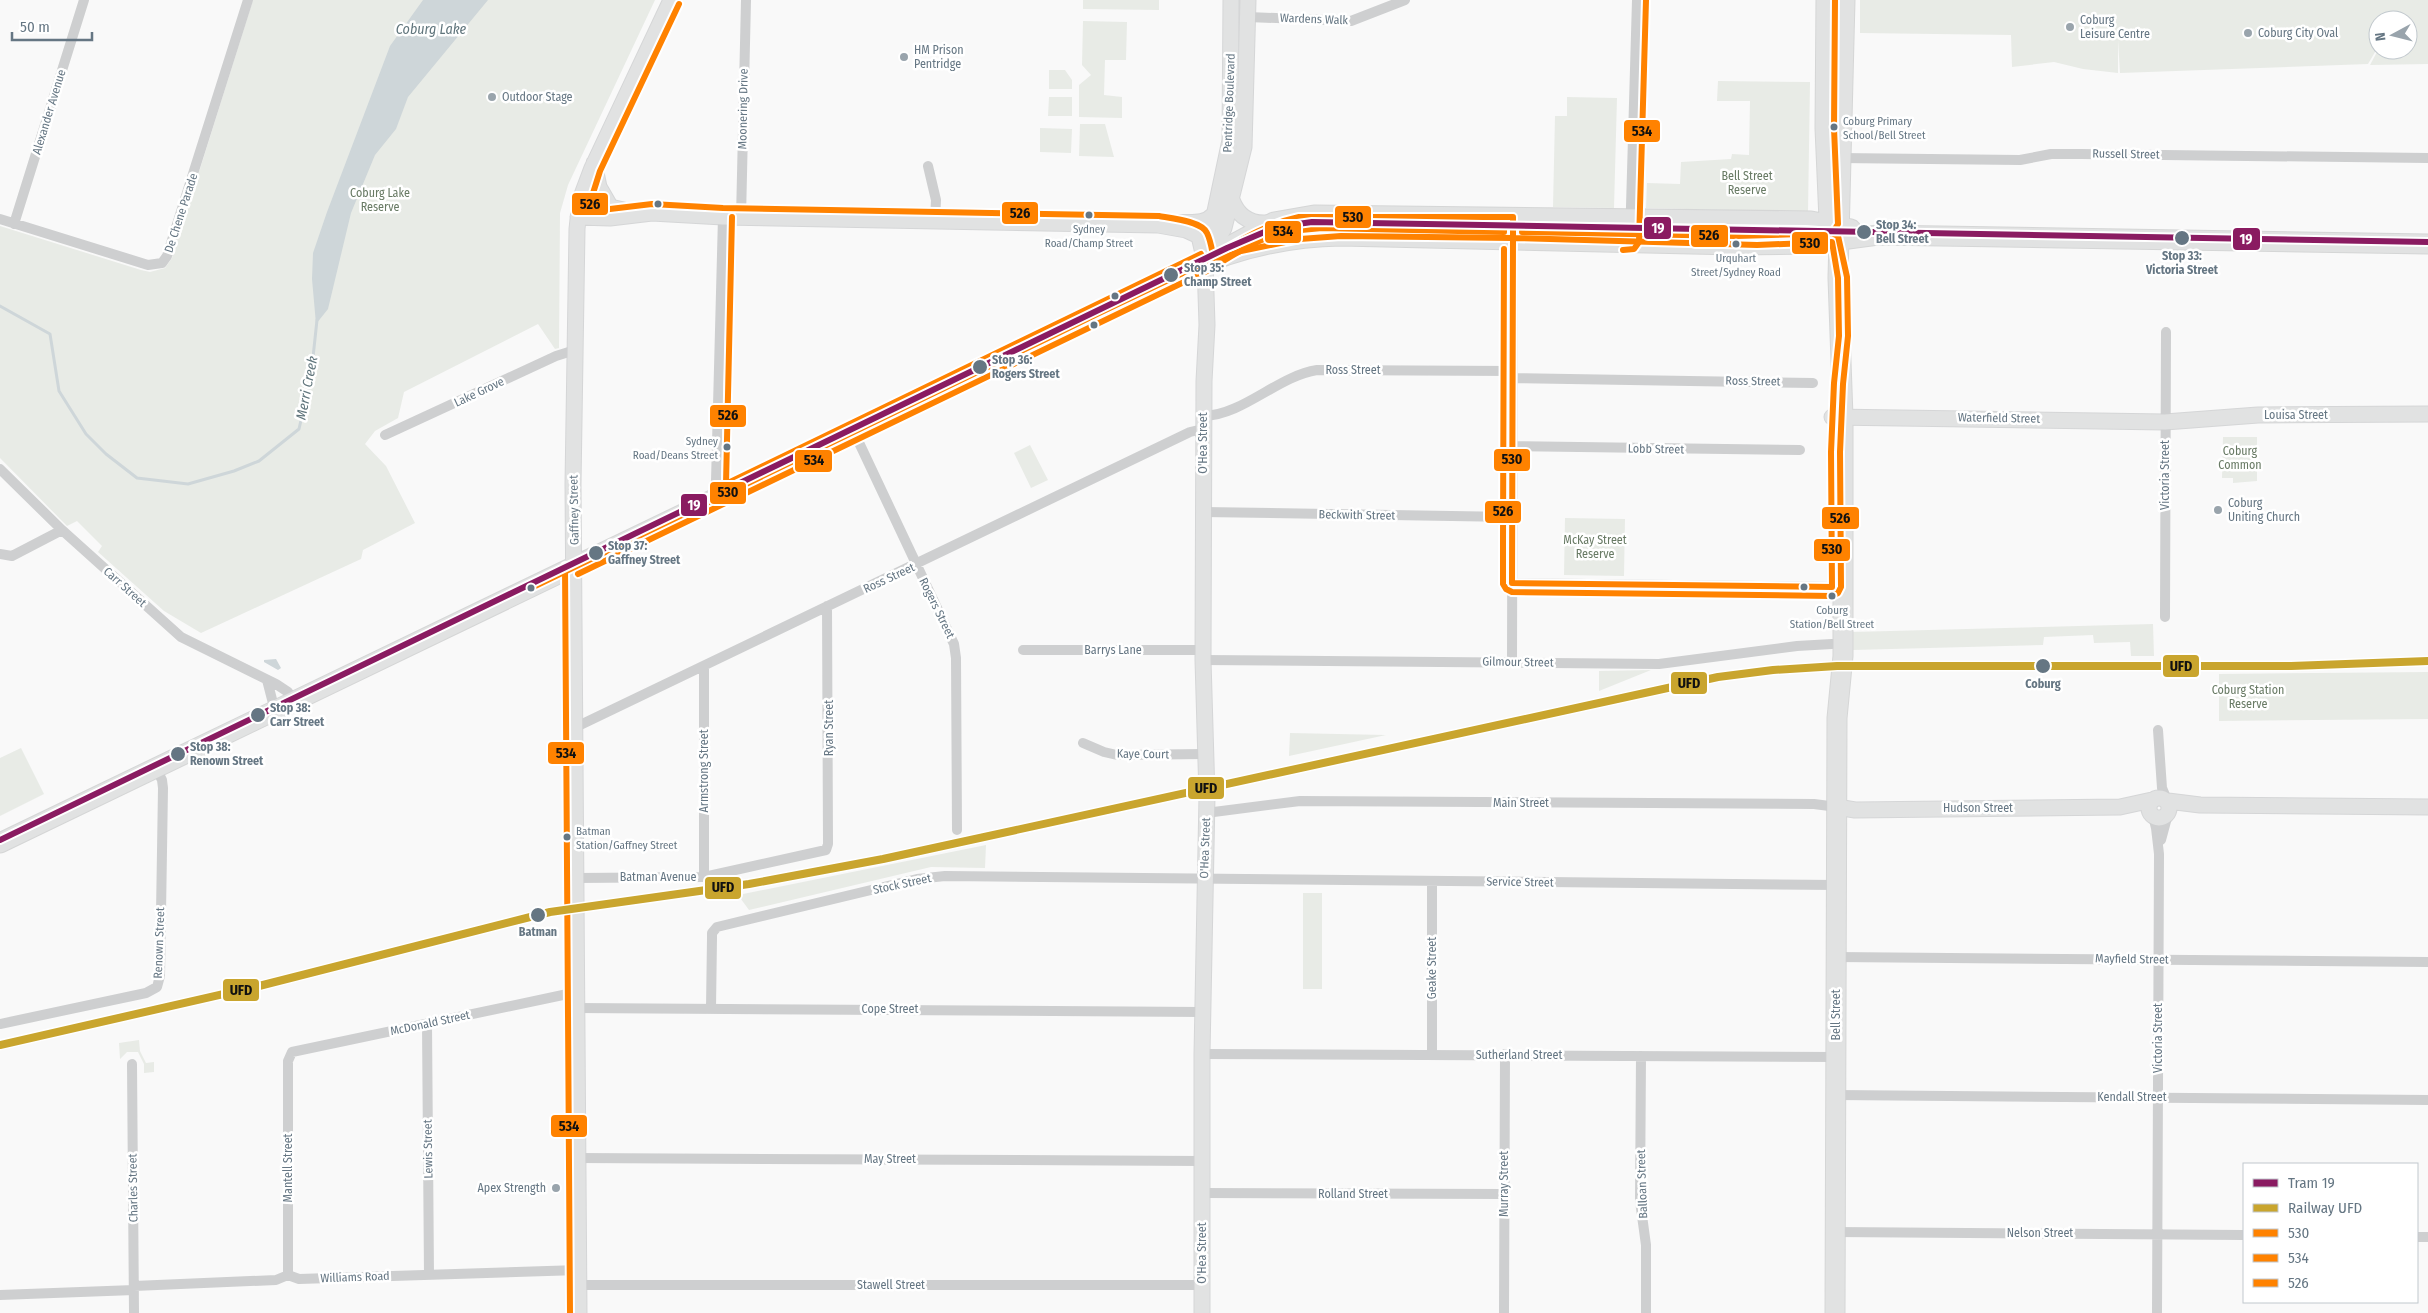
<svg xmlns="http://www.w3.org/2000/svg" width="2428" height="1313" viewBox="0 0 2428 1313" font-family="'Fira Sans Condensed',sans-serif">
<rect width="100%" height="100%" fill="#f9f9f9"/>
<path fill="#e8ebe6" d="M 253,0 L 655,0 L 568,185 L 560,213 L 559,348 L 555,349 L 538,324 L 404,392 L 398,418 L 375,431 L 365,444 L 386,466 L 415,523 L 363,550 L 361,559 L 201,633 L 164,611 L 98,552 L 102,546 L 77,521 L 67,526 L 0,458 L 0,226 L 141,270 L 150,272 L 165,268 L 172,258 Z
M 1083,0 L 1159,0 L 1159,10 L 1083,9 Z
M 1860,0 L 2428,0 L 2428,64 L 2370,65 L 2378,50 L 2408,50 L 2408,20 L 2378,20 L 2378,47 L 2368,64 L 2120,73 L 2118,40 L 2118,73 L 2083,69 L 2054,62 L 2012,67 L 2011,35 L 1860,33 Z
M 1083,21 L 1127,22 L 1126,60 L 1105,60 L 1104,95 L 1122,97 L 1122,118 L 1079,117 L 1079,85 L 1091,75 L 1082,65 Z
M 1049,70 L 1065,70 L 1072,80 L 1072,89 L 1049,89 Z
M 1718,81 L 1810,82 L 1808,212 L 1646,208 L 1647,183 L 1680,184 L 1681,162 L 1731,159 L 1732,154 L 1749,155 L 1750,101 L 1717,101 Z
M 1049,97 L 1072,97 L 1072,116 L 1048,116 Z
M 1567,97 L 1617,98 L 1614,208 L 1553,207 L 1555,116 L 1567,116 Z
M 1080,124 L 1105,124 L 1114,157 L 1079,156 Z
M 1040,128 L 1072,129 L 1071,153 L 1040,152 Z
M 2223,437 L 2257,437 L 2257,481 L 2233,483 L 2233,478 L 2222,478 Z
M 1030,445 L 1048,480 L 1031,488 L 1014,453 Z
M 1565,518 L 1625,519 L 1624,576 L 1564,575 Z
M 2153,624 L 2154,656 L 2131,656 L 2130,642 L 2094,643 L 2093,635 L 2044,637 L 2043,645 L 1853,650 L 1852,632 Z
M 1651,670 L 1599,691 L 1599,671 Z
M 2428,672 L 2428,719 L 2219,721 L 2219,674 Z
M 1290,733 L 1386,735 L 1289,756 Z
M 21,748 L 44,794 L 0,816 L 0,758 Z
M 986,845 L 985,868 L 931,867 L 749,910 L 738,895 Z
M 1303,893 L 1322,893 L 1322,989 L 1303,989 Z
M 139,1040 L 140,1051 L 146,1063 L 154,1062 L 154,1072 L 144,1073 L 144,1064 L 138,1052 L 127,1052 L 120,1059 L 119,1043 Z"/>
<path fill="#ced6d9" d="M 423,0 L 488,0 L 408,97 L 396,129 L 375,155 L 351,213 L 328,309 L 316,324 L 312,279 L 313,253 L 327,212 L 390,46 Z
M 276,659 L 281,668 L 278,670 L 264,662 L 264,660 Z"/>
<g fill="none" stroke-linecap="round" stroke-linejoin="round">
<path stroke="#ced6d9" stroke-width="3" d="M 0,306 L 50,334 L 59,391 L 86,434 L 106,454 L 137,478 L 188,484 L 234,471 L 259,461 L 299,429 L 311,376 L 317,320"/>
<g stroke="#d5d6d7" stroke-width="17">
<path id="secondary" d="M 594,163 L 599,187 L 610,206
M 580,200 L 632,212
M 1232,200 C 1239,219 1254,226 1274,222
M 578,217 L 610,218 L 652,213 L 723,217 L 1158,225 L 1186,230 L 1199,236 L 1205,262 L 1207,325 L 1204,381 L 1203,660 L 1207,796 L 1202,1054 L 1202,1313
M 1174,223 C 1187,221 1204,226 1213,215
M 1206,254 L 1230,140 L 1231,0
M 1205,262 L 1224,228 L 1244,147 L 1248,0
M 1832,417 L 2165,422 L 2258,415 L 2428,414
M2149 808a10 10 0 1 1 20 0a10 10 0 1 1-20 0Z
M 2168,801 L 2200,805 L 2428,807
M 1837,807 L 1855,810 L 2120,807 L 2152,800
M 579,1313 L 573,484 L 577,229 L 580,200 L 592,168 L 671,0"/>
</g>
<g stroke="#d5d6d6" stroke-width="21">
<path id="highway" d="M 1826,0 L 1825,128 L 1829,220
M 1224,249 L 1274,222 L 1314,215 L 1811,221 L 1851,229
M 0,843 L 1185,272 C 1234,249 1286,237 1341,236 L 1736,245 L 1811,244 L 1878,235 L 2428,244
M 1835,1313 L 1837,718 L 1843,656 L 1843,417 L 1838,278 L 1845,0"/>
</g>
<path stroke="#cecfd0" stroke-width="10" d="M 1248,17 L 1351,21 L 1405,0
M 1839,158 L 2020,160 L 2051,154 L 2081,154 L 2428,158
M 928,166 L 936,200 L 935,221
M 741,218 L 746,0
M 0,219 L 148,265 L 162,263 L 167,256 L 248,0
M 14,224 L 84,0
M 1630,241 L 1637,0
M 1512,378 L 1813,383
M 1204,416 C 1243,415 1278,376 1317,370 L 1512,371
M 854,432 L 954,644 L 956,658 L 957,830
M 385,435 L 556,356 L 575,350
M 1512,446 L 1800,450
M 0,469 L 62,530 L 181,637 L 276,684 L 288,692 L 295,701
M 721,496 L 716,481 L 723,217
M 1203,512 L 1512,517
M 0,554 L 12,556 L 62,530
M 1512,583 L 1832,587
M 2165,617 L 2166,332
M 1023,650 L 1203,650
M 1203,660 L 1659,664 L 1797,646 L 1832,644
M 1512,662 L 1513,217
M 704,666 L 704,877
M 267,680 L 275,711
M 576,727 L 1190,432 L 1203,429
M 2158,730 L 2162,788 L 2167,800
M 1083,743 L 1104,752 L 1117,755 L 1204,754
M 1206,813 L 1300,801 L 1814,804 L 1837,807
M 2153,816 L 2156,828 L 2159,854 L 2157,1313
M 2161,840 L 2168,814
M 577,878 L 704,877 L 826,850 L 828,844 L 827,606
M 1432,881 L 1432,1054
M 1836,957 L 2428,962
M 577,1008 L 1202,1012
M 711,1008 L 712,938 L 712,933 L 717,927 L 917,879 L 945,876 L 1836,885
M 0,1024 L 146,993 L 157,987 L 160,976 L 163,788 L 162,780 L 156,768
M 427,1024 L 429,1275
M 1202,1054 L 1836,1057
M 1641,1056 L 1640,1201 L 1646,1245 L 1646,1313
M 132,1064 L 134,1313
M 1836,1095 L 2428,1100
M 578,1158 L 1202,1161
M 1202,1193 L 1504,1194
M 1835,1232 L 2244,1235
M 2417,1237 L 2428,1237
M 288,1275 L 288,1061 L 292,1052 L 577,992
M 288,1275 L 299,1279 L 579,1270
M 579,1285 L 1202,1285
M 134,1286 L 276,1280 L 288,1275
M 0,1295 L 134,1290
M 1504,1313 L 1505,1054"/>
<use href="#secondary" stroke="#e1e2e2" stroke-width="15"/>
<use href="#highway" stroke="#e1e2e2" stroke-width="19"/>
<path stroke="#c3c5c6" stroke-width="1" d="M 1705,235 L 1733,230"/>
<g stroke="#fff" stroke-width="10">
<path id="bus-1" d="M 1513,238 L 1757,245 L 1832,242 L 1838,278 L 1839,336 L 1834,383 L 1831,452 L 1832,587 L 1512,583 Z
M 1185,272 C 1223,253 1256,226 1299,217 L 1513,217 L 1513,238
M 1185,272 L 1241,251 L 1300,239 L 1341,236 L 1513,238
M 1097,314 L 1185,272
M 1097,314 L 1185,272
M 1050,337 L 1097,314
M 531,588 L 1050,337
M 531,588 L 1050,337"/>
</g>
<g stroke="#fff" stroke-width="10">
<path id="bus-2" d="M 1623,250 L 1634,249 L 1639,242 L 1646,0
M 565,566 L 570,1313
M 578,574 L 1209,270 C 1243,248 1274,230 1315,224 L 1805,230 L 1833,232 L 1838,224 L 1834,128 L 1835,0"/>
</g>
<g stroke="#fff" stroke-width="10">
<path id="bus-3" d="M 679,4 L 600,171 L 588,209 L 610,209 L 652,204 L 723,208 L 1159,216 C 1170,218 1202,221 1207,233 C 1211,241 1212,251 1214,260
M 732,217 L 726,484 L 1201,254
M 1300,226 L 1504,226 L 1504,232 L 1322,228 L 1280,232 L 1264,237 Z
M 1504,249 L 1503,540 L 1503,584 L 1506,589 L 1512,592 L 1832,596 L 1838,593 L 1841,587 L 1840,452 L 1843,384 L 1848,336 L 1847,277 L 1838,236 L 1832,233 L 1736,236 L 1522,232"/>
</g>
<use href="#bus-1" stroke="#ff8200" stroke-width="6"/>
<use href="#bus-2" stroke="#ff8200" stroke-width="6"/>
<use href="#bus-3" stroke="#ff8200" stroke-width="6"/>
<g stroke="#fff" stroke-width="11">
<path id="rail-1" d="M 0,1045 L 259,986 L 550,912 L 749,884 L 883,859 L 1718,677 L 1773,670 L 1837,666 L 2291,666 L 2428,661"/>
</g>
<use href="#rail-1" stroke="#c9a52e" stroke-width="8"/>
<g stroke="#fff" stroke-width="10">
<path id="tram-1" d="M 0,840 L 1227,248 L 1276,227 L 1312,222 L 2428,242"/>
</g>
<use href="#tram-1" stroke="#8a1b61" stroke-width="6"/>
</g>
<g fill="#99a4ac" stroke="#fff" stroke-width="2">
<circle cx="2070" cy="27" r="5"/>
<circle cx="2248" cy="33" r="5"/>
<circle cx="904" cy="57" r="5"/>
<circle cx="492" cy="97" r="5"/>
<circle cx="2218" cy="510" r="5"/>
<circle cx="556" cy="1188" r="5"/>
</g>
<g fill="#657683" stroke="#fff" stroke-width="2">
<circle cx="1834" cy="127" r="4.5"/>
<circle cx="658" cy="204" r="4.5"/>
<circle cx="1089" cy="215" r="4.5"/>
<circle cx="1864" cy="232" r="8"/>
<circle cx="2182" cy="238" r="8"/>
<circle cx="1736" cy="244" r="4.5"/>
<circle cx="1171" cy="275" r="8"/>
<circle cx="1115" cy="296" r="4.5"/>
<circle cx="1094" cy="325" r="4.5"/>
<circle cx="980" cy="367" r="8"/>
<circle cx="727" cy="447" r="4.5"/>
<circle cx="596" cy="553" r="8"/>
<circle cx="1804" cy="587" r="4.5"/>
<circle cx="531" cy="588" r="4.5"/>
<circle cx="1832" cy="596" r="4.5"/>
<circle cx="2043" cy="666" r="8"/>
<circle cx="258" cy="715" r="8"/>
<circle cx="178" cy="754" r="8"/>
<circle cx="567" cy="837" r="4.5"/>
<circle cx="538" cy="915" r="8"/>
</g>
<g text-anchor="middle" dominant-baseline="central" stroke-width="5" stroke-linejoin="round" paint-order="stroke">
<g font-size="11" fill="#657683" stroke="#fff">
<text x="1843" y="121" text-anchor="start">Coburg Primary<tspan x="1843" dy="14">School/Bell Street</tspan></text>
<text x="1089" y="229">Sydney<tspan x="1089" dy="14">Road/Champ Street</tspan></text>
<text x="1736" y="258">Urquhart<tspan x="1736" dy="14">Street/Sydney Road</tspan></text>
<text x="718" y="441" text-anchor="end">Sydney<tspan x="718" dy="14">Road/Deans Street</tspan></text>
<text x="1832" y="610">Coburg<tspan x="1832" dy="14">Station/Bell Street</tspan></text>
<text x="576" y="831" text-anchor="start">Batman<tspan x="576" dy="14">Station/Gaffney Street</tspan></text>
</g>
<g font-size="12" fill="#657683" stroke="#fff">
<text transform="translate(1314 19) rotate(2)">Wardens Walk</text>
<text transform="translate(1229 103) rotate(-88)">Pentridge Boulevard</text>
<text transform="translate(743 109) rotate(-89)">Moonering Drive</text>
<text transform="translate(49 112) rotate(-73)">Alexander Avenue</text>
<text transform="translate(2126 154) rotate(1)">Russell Street</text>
<text transform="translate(181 213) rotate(-72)">De Chene Parade</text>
<text x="1353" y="370">Ross Street</text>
<text transform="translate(1753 381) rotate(1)">Ross Street</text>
<text transform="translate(479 392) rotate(-25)">Lake Grove</text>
<text x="2296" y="415">Louisa Street</text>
<text transform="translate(1999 418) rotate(1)">Waterfield Street</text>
<text transform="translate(1203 443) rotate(-90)">O'Hea Street</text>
<text transform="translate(1656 449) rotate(1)">Lobb Street</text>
<text transform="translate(2165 475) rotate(-90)">Victoria Street</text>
<text transform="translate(574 510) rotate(-91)">Gaffney Street</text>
<text transform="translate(1357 515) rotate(1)">Beckwith Street</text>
<text transform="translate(889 578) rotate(-25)">Ross Street</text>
<text transform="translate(125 587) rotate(42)">Carr Street</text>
<text transform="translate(937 608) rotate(64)">Rogers Street</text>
<text x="1113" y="650">Barrys Lane</text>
<text transform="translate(1518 662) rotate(1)">Gilmour Street</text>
<text transform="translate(829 728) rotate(-90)">Ryan Street</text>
<text transform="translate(1143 754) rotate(1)">Kaye Court</text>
<text transform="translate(704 771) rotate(-90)">Armstrong Street</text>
<text x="1521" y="803">Main Street</text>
<text x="1978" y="808">Hudson Street</text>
<text transform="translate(1205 848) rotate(-88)">O'Hea Street</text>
<text x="658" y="877">Batman Avenue</text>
<text transform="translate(1520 882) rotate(1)">Service Street</text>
<text transform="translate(902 884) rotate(-12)">Stock Street</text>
<text transform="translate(159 943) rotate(-88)">Renown Street</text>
<text transform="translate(2132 959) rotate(1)">Mayfield Street</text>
<text transform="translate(1432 968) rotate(-90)">Geake Street</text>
<text x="890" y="1009">Cope Street</text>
<text transform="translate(1836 1015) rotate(-90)">Bell Street</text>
<text transform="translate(430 1023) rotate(-12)">McDonald Street</text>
<text transform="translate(2158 1038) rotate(-90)">Victoria Street</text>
<text x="1519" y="1055">Sutherland Street</text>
<text x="2132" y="1097">Kendall Street</text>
<text transform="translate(428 1149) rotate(-91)">Lewis Street</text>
<text x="890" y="1159">May Street</text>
<text transform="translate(288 1168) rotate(-90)">Mantell Street</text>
<text transform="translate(1504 1184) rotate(-90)">Murray Street</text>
<text transform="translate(1642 1184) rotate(-92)">Balloan Street</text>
<text transform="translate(133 1188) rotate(-91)">Charles Street</text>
<text x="1353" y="1194">Rolland Street</text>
<text x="2040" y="1233">Nelson Street</text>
<text transform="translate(1202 1253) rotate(-90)">O'Hea Street</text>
<text transform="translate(355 1277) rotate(-2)">Williams Road</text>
<text x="891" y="1285">Stawell Street</text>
</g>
<g font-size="12" fill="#657683" stroke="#fff" text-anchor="start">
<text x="2080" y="20">Coburg<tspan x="2080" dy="14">Leisure Centre</tspan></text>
<text x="2258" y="33">Coburg City Oval</text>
<text x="914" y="50">HM Prison<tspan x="914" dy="14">Pentridge</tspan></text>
<text x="502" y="97">Outdoor Stage</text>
<text x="2228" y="503">Coburg<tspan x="2228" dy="14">Uniting Church</tspan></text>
<text x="546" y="1188" text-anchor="end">Apex Strength</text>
</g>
<g font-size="12" fill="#687a64" stroke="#fff">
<text x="1747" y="176">Bell Street<tspan x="1747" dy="14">Reserve</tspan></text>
<text x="380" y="193">Coburg Lake<tspan x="380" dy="14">Reserve</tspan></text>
<text x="2240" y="451">Coburg<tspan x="2240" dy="14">Common</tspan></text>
<text x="1595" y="540">McKay Street<tspan x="1595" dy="14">Reserve</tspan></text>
<text x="2248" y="690">Coburg Station<tspan x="2248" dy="14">Reserve</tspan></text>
</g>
<g font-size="12" font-weight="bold" fill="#657683" stroke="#fff" text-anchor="start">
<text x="1876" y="225">Stop 34:<tspan x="1876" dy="14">Bell Street</tspan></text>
<text x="2182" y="256" text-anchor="middle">Stop 33:<tspan x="2182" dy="14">Victoria Street</tspan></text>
<text x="1184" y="268">Stop 35:<tspan x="1184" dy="14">Champ Street</tspan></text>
<text x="992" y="360">Stop 36:<tspan x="992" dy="14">Rogers Street</tspan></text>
<text x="608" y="546">Stop 37:<tspan x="608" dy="14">Gaffney Street</tspan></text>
<text x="2043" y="684" text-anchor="middle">Coburg</text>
<text x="270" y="708">Stop 38:<tspan x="270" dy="14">Carr Street</tspan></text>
<text x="190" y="747">Stop 38:<tspan x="190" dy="14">Renown Street</tspan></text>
<text x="538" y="932" text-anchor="middle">Batman</text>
</g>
<g font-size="14" font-style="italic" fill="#60757c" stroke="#fff">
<text x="431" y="29">Coburg Lake</text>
<text transform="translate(307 388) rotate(-79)">Merri Creek</text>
</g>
</g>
<g stroke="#fff" stroke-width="2">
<rect x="1623" y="119" width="38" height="24" rx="5" fill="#ff8200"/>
<rect x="571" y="192" width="38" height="24" rx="5" fill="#ff8200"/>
<rect x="1001" y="201" width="38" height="24" rx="5" fill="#ff8200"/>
<rect x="1334" y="205" width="38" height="24" rx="5" fill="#ff8200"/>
<rect x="1643" y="216" width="29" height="24" rx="5" fill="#8a1b61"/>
<rect x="1264" y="220" width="38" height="24" rx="5" fill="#ff8200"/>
<rect x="1690" y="224" width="39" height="24" rx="5" fill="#ff8200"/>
<rect x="2232" y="227" width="29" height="24" rx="5" fill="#8a1b61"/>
<rect x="1791" y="231" width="38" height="24" rx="5" fill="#ff8200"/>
<rect x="709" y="404" width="38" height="24" rx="5" fill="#ff8200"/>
<rect x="1493" y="448" width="38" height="24" rx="5" fill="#ff8200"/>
<rect x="794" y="449" width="39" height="24" rx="5" fill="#ff8200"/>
<rect x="709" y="481" width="38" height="24" rx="5" fill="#ff8200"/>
<rect x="680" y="493" width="28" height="24" rx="5" fill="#8a1b61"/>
<rect x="1484" y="500" width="38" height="24" rx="5" fill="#ff8200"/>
<rect x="1821" y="506" width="39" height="24" rx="5" fill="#ff8200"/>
<rect x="1813" y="538" width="38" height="24" rx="5" fill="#ff8200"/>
<rect x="2162" y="654" width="38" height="24" rx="5" fill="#c9a52e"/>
<rect x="1670" y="671" width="38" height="24" rx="5" fill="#c9a52e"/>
<rect x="547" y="741" width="38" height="24" rx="5" fill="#ff8200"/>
<rect x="1187" y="776" width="38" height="24" rx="5" fill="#c9a52e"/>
<rect x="704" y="876" width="38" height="24" rx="5" fill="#c9a52e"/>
<rect x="222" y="978" width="38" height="24" rx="5" fill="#c9a52e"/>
<rect x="550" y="1114" width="38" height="24" rx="5" fill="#ff8200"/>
</g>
<g font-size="14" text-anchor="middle" font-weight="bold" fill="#fff">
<text x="1658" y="233">19</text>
<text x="2246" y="244">19</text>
<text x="694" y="510">19</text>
</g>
<g font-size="14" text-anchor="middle" font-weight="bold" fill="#111">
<text x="1642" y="136">534</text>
<text x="590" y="209">526</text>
<text x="1020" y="218">526</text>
<text x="1353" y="222">530</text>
<text x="1283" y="236">534</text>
<text x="1709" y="240">526</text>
<text x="1810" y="248">530</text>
<text x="728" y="420">526</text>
<text x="1512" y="464">530</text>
<text x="814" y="465">534</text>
<text x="728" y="497">530</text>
<text x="1503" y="516">526</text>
<text x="1840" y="523">526</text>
<text x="1832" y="554">530</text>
<text x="2181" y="671">UFD</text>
<text x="1689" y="688">UFD</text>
<text x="566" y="758">534</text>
<text x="1206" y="793">UFD</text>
<text x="723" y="892">UFD</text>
<text x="241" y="995">UFD</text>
<text x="569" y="1131">534</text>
</g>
<rect x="2243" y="1163" width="175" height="140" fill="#ffffff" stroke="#c1c8cd"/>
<rect x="2253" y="1179" width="25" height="8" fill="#8a1b61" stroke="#c1c8cd"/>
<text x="2288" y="1188" font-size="15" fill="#657683">Tram 19</text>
<rect x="2253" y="1204" width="25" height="8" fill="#c9a52e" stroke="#c1c8cd"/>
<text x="2288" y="1213" font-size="15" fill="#657683">Railway UFD</text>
<rect x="2253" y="1229" width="25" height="8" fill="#ff8200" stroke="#c1c8cd"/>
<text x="2288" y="1238" font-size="15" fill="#657683">530</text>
<rect x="2253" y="1254" width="25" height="8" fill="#ff8200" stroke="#c1c8cd"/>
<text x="2288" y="1263" font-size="15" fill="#657683">534</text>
<rect x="2253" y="1279" width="25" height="8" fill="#ff8200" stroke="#c1c8cd"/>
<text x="2288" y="1288" font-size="15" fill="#657683">526</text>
<g transform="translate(2393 35) rotate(263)"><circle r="24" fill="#ffffff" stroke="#c1c8cd"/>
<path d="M0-4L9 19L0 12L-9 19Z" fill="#99a4ac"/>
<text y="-8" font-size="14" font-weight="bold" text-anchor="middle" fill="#657683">N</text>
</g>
<path d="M12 32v8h80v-8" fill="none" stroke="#657683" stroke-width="2.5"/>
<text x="20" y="32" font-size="15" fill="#657683" stroke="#ffffff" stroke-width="4" paint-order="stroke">50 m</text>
</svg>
